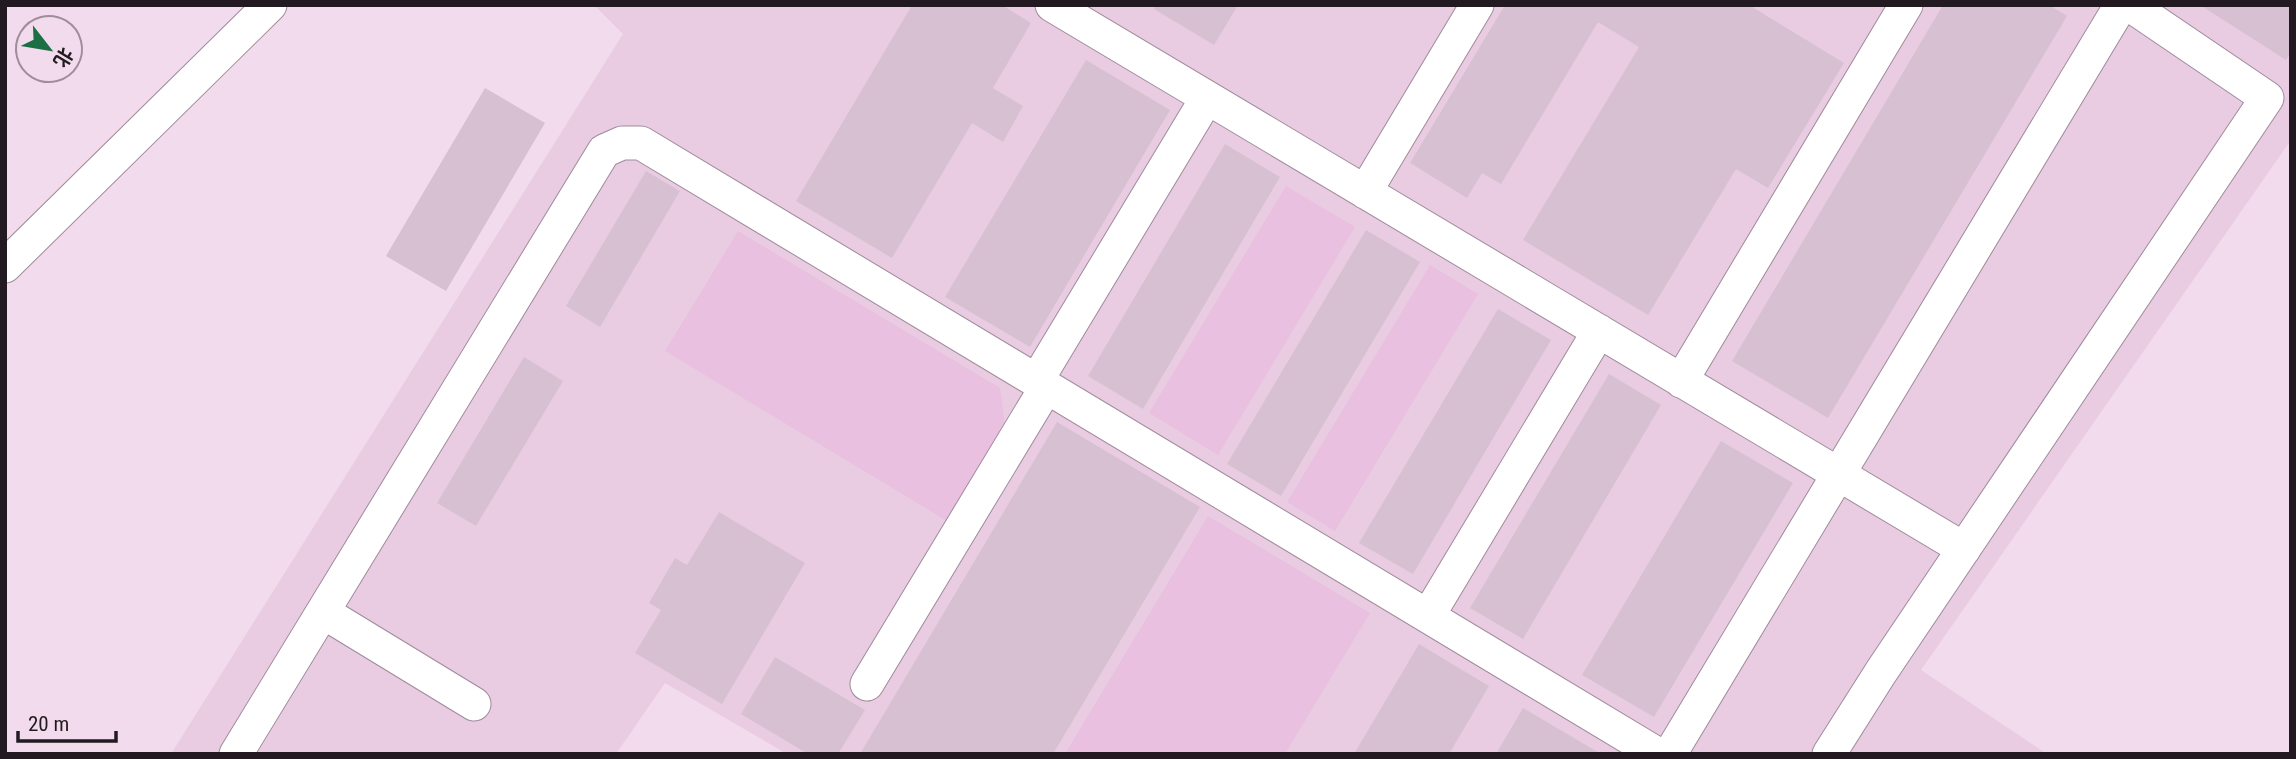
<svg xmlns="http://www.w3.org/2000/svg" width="2296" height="759" viewBox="0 0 2296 759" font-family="'Roboto Condensed','Noto Sans SC',sans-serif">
<rect width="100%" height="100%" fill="#f2dbec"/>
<path fill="#e9cce2" d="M 594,5 L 2291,5 L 2291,140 L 1921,670 L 2047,754 L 787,754 L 665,683 L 616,754 L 171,754 L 623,34 Z"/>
<path fill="#e9c0df" d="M 1286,186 L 1355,227 L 1218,455 L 1149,413 Z
M 738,231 L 1000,388 L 1005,426 L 947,521 L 665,351 Z
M 1430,265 L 1478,294 L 1335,531 L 1287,502 Z
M 1208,516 L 1370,613 L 1285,754 L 1065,754 Z"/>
<path fill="#d7c0d1" d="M 912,5 L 1002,5 L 1031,23 L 993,88 L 1023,106 L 1003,142 L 972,123 L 892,258 L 796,201 Z
M 1156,5 L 1238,5 L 1214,45 L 1154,9 Z
M 1505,5 L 1749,5 L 1844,63 L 1768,188 L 1736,169 L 1648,315 L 1523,240 L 1639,47 L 1598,22 L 1501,184 L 1482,173 L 1467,198 L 1410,163 Z
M 1943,5 L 2049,5 L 2067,16 L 1828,418 L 1732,361 Z
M 2200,5 L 2291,5 L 2291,51 L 2286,60 Z
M 1086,60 L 1170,110 L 1030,347 L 945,297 Z
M 485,88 L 545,123 L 446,291 L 386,256 Z
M 1225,144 L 1280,177 L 1143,409 L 1088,376 Z
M 646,171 L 680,191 L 600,327 L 566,306 Z
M 1366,230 L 1420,262 L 1281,496 L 1227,464 Z
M 1498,309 L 1551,340 L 1413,574 L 1359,543 Z
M 524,357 L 563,381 L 476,526 L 437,503 Z
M 1609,374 L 1661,405 L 1523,639 L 1470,608 Z
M 1057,422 L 1200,507 L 1053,754 L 860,754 Z
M 1721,441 L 1793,483 L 1654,717 L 1582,675 Z
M 719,512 L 805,563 L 722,704 L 635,653 L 661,610 L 649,603 L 675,558 L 687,565 Z
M 1419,644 L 1489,686 L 1449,754 L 1354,754 Z
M 775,657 L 865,710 L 838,754 L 808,754 L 741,714 Z
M 1523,708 L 1601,754 L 1496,754 Z"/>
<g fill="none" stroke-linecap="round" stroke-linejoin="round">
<g stroke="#9f8a9a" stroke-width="35">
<path id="minor" d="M 1052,5 L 1964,549
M 1365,192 L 1477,5
M 5,266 L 270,5
M 1037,380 L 1207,98
M 1681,381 L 1906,5
M 323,612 L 474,704
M 1428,616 L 1599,331
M 867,684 L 1047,386
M 236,754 L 604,151 L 622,143 L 641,143 L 1657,754
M 1670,754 L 2121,5
M 1829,754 L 1881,672 L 2267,98 L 2130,5"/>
</g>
<use href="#minor" stroke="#fff" stroke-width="33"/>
</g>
<rect width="2296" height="759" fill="none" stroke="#221a20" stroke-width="14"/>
<g transform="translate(49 49) rotate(121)"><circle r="33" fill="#f2dbec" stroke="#9f8e9a" stroke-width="2"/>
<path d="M0-5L12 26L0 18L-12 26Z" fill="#1b7043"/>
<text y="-10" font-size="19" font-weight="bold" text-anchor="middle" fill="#221a20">北</text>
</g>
<path d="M18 731v10h98v-10" fill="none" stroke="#221a20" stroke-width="3.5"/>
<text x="28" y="731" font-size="21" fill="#221a20" stroke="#f2dbec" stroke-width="5" paint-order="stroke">20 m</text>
</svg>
